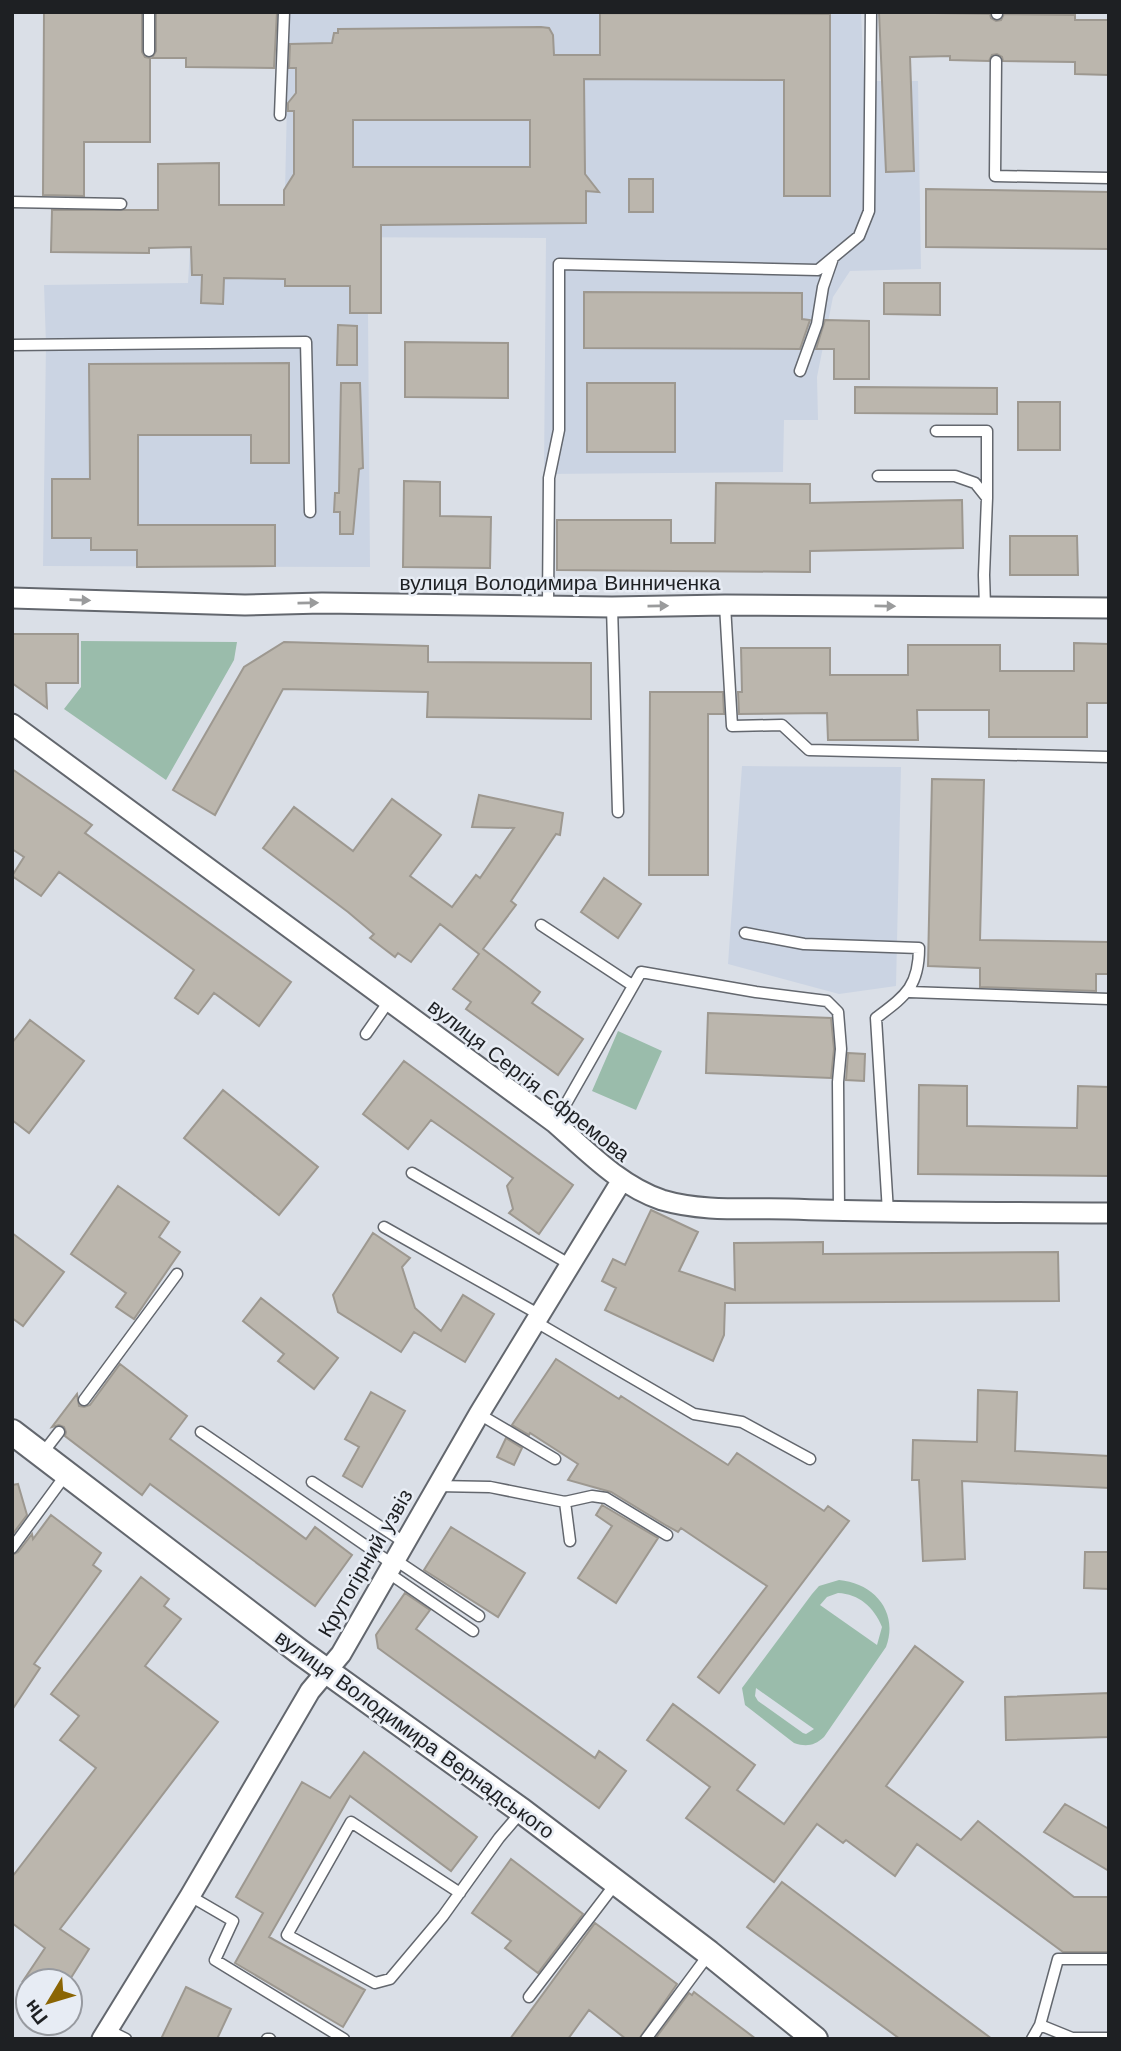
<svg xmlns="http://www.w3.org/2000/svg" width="1121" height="2051" viewBox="0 0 1121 2051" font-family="'Work Sans',sans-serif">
<rect width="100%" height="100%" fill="#dadfe7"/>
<path fill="#cbd4e3" d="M 289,12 L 861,12 L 864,81 L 918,81 L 921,269 L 850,271 L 833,297 L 817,377 L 818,420 L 784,420 L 783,472 L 544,474 L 546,238 L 284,237 Z
M 277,247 L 381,248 L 381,313 L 368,314 L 370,567 L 43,566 L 46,344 L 44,285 L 188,283 L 190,250 Z
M 742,766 L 901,767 L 896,986 L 839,994 L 728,964 Z"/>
<path fill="#9abcab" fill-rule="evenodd" d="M 81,641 L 237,642 L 234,660 L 166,780 L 64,709 L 81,687 Z
M 618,1031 L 662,1051 L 636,1110 L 592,1091 Z
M 839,1580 C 874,1583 899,1612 886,1647 L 824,1737 C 814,1746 806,1747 794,1743 L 745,1705 L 742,1688 L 812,1594 L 819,1586 ZM 838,1593 C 859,1594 874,1607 882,1627 L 877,1645 L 820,1605 L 827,1597 ZM 756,1688 L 814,1729 L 806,1734 L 803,1733 L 758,1701 L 755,1696 Z"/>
<path fill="#bbb6ad" stroke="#9d9890" stroke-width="2" fill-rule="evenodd" d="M 44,12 L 142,12 L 142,52 L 145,57 L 150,58 L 150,142 L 84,142 L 84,196 L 43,195 Z
M 156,12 L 277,12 L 274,68 L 186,67 L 186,58 L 152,58 L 156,51 Z
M 879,12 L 990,14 L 991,18 L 996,21 L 1001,20 L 1004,14 L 1075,15 L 1075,20 L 1109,20 L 1109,75 L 1075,74 L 1075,62 L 1003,61 L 1002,57 L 997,54 L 992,55 L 989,61 L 950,60 L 950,56 L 910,57 L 914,171 L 886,172 Z
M 600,13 L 830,14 L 830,196 L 784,196 L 784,80 L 584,79 L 585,174 L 599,192 L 586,191 L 586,223 L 381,225 L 381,313 L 350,313 L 350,286 L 285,286 L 285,279 L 224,278 L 223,304 L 201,303 L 202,275 L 192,275 L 191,247 L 149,248 L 149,253 L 51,252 L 52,210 L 158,210 L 158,164 L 219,163 L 219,205 L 284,205 L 284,190 L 294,174 L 294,111 L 288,111 L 288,103 L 296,93 L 296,68 L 289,68 L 290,44 L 332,43 L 334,33 L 338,33 L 338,29 L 541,27 L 549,28 L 553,35 L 554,55 L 600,55 ZM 353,120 L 530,120 L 530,167 L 353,167 Z
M 629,179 L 653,179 L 653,212 L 629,212 Z
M 926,189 L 1109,192 L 1109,249 L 926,247 Z
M 884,283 L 940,283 L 940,315 L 884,314 Z
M 584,292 L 802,293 L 802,319 L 810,320 L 800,349 L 584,348 Z
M 825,320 L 869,321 L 869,379 L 834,379 L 834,349 L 816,349 Z
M 338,325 L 357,326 L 357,365 L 337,365 Z
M 405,342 L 508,343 L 508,398 L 405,397 Z
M 289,363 L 289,463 L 251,463 L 251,435 L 138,435 L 138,525 L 275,525 L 275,566 L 137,567 L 137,550 L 91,550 L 91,538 L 52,538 L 52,479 L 90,479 L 89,364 Z
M 341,383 L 360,383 L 363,468 L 359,469 L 353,534 L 340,534 L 340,512 L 334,512 L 335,493 L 339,493 Z
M 587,383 L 675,383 L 675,452 L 587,452 Z
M 855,387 L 997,388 L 997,414 L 855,413 Z
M 1018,402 L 1060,402 L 1060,450 L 1018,450 Z
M 404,481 L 440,482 L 440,516 L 491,517 L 490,568 L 403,567 Z
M 716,483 L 810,484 L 810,503 L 962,500 L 963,548 L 810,551 L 810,572 L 557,570 L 557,520 L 671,520 L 671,543 L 715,543 Z
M 1010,536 L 1077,536 L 1078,575 L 1010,575 Z
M 13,634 L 78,634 L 78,683 L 46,683 L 47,708 L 12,683 Z
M 284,642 L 428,646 L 428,662 L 591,663 L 591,719 L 427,717 L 428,692 L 283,689 L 215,815 L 173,790 L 244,667 Z
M 1074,643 L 1109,644 L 1109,703 L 1087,703 L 1087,737 L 989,737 L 989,710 L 917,710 L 918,740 L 828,740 L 827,713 L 739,714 L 738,692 L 742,692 L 741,648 L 830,648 L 830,675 L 908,675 L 908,645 L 1000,645 L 1000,671 L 1074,671 Z
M 650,692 L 723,692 L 724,714 L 708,714 L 708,875 L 649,875 Z
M 12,769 L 92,825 L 85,833 L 291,982 L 259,1026 L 214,993 L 198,1014 L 175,998 L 194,970 L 59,872 L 41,896 L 12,876 L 24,857 L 12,849 Z
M 932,779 L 984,780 L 980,940 L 1109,942 L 1109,974 L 1096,974 L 1096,991 L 980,987 L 980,968 L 928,966 Z
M 479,795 L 563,813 L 560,835 L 556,834 L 511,901 L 516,905 L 483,949 L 540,992 L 532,1003 L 583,1039 L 558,1075 L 466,1009 L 471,1002 L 453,989 L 479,954 L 440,924 L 411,962 L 398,953 L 395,957 L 370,938 L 374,934 L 348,912 L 263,848 L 294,807 L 353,851 L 392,799 L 441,835 L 410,876 L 452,907 L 476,875 L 480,878 L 514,828 L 472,827 Z
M 604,878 L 641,904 L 618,938 L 581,912 Z
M 708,1013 L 831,1018 L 834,1049 L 831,1078 L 706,1073 Z
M 30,1020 L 84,1061 L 29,1133 L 12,1120 L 12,1043 Z
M 848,1053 L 865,1054 L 864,1081 L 846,1080 Z
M 404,1061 L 573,1185 L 539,1234 L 509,1213 L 513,1209 L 507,1186 L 513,1178 L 431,1120 L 408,1149 L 363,1114 Z
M 919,1085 L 967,1086 L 967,1126 L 1077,1128 L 1078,1086 L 1109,1087 L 1109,1176 L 918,1174 Z
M 223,1090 L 318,1167 L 279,1215 L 184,1138 Z
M 118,1186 L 169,1222 L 159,1237 L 180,1252 L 134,1319 L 116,1307 L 126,1293 L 71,1254 Z
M 651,1210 L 698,1232 L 679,1271 L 735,1290 L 734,1243 L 823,1242 L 823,1254 L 1058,1252 L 1059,1301 L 725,1303 L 724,1335 L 713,1361 L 605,1310 L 616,1288 L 602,1281 L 613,1259 L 625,1265 Z
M 12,1233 L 64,1272 L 23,1326 L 12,1318 Z
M 373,1233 L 410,1258 L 402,1267 L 415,1308 L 441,1331 L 463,1295 L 494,1314 L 465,1362 L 414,1332 L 401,1352 L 338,1312 L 333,1295 Z
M 261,1298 L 338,1358 L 314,1389 L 278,1361 L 284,1354 L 243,1321 Z
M 556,1359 L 619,1399 L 621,1396 L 728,1465 L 737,1453 L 824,1511 L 828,1506 L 849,1521 L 719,1693 L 698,1677 L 767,1586 L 681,1528 L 678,1532 L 667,1526 L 611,1492 L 568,1480 L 578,1464 L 530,1433 L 529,1435 L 512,1425 Z
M 120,1364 L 187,1416 L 170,1439 L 306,1539 L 315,1527 L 352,1555 L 315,1606 L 150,1484 L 142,1495 L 65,1436 L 66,1432 L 64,1427 L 59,1425 L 52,1427 L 77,1394 L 79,1406 L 84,1407 L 90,1405 Z
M 978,1390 L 1017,1392 L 1015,1451 L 1109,1456 L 1109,1488 L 962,1481 L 965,1559 L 923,1561 L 919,1480 L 912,1480 L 913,1440 L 977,1442 Z
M 371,1392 L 405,1411 L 362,1487 L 343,1476 L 359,1447 L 345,1439 Z
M 506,1438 L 522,1448 L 514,1465 L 497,1457 Z
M 18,1484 L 27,1515 L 12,1535 L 12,1485 Z
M 602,1505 L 658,1538 L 616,1603 L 578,1578 L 612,1526 L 596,1515 Z
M 51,1515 L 101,1553 L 93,1565 L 101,1571 L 34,1664 L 40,1668 L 12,1710 L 12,1555 L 18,1552 L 32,1534 L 33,1539 Z
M 451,1527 L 525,1573 L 498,1617 L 424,1570 Z
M 1085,1552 L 1109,1552 L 1109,1589 L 1084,1588 Z
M 141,1577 L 169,1599 L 164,1606 L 181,1619 L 145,1666 L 218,1722 L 60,1929 L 89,1949 L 69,1981 L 23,1981 L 45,1948 L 12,1923 L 12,1877 L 96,1768 L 60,1740 L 79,1716 L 51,1694 Z
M 405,1593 L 430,1610 L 416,1629 L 595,1758 L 599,1751 L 626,1771 L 599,1808 L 378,1648 L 376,1635 Z
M 915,1646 L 963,1682 L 886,1786 L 961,1840 L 978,1821 L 1074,1897 L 1109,1897 L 1109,1952 L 1063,1952 L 917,1844 L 895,1876 L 846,1840 L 843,1843 L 817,1824 L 774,1882 L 686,1818 L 710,1787 L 647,1740 L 673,1704 L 755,1765 L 737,1790 L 784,1824 Z
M 1109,1693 L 1109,1737 L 1006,1740 L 1005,1697 Z
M 364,1752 L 477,1837 L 451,1871 L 350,1796 L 269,1937 L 365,1990 L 343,2027 L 235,1963 L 263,1913 L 236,1897 L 302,1782 L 330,1798 Z
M 1065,1804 L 1109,1829 L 1109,1871 L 1044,1832 Z
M 511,1859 L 583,1914 L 538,1973 L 505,1948 L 511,1941 L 472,1913 Z
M 782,1882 L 992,2039 L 900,2039 L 747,1927 Z
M 595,1923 L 677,1984 L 639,2039 L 626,2039 L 589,2010 L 568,2039 L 510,2039 Z
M 186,1987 L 231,2009 L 217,2039 L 161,2039 Z
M 694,1992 L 756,2039 L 655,2039 L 689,1993 L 692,1995 Z"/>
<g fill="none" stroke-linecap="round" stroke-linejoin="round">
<g stroke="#63676e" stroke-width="13">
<path id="service" d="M 149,12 L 149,51
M 997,14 L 997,12
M 996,61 L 995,176 L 1109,178
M 280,115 L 284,12
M 12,202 L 121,204
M 12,345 L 306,342 L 310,512
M 800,371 L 817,324 L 823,287 L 833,258
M 936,431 L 987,431 L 987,498
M 878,476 L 955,476 L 975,483 L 987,498 L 984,575 L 985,607
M 725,605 L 732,726 L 782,725 L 809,750 L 1109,757
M 548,606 L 549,478 L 559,430 L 559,264 L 818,270 L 859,236 L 869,211 L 871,12
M 612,607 L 618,812
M 541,925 L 632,985
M 745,933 L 804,944 L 919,948 C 919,987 905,996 876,1018 L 888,1212
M 909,992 L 1109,999
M 366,1034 L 389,1001
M 555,1123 L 641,972 L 756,992 L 827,1001 L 838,1012 L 841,1049 L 838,1082 L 839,1211
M 412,1173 L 571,1265
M 384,1227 L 540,1315
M 536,1322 L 694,1414 L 742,1422 L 810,1459
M 84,1400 L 177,1274
M 479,1414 L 555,1459
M 201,1432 L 391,1563
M 42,1454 L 59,1432
M 312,1482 L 404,1542
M 437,1486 L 490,1487 L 565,1502 L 570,1541
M 565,1502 L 592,1496 L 606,1498 L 667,1535
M 12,1548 L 67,1473
M 394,1559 L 479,1616
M 387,1572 L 473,1631
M 460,1893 L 351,1822 L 287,1935 L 375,1983 L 390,1979 L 443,1916 L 499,1838 L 522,1811
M 190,1896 L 233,1921 L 215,1960 L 344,2039
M 529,1997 L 616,1883
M 1040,2025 L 1072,2038 L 1109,2038
M 108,2030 L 126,2039
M 267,2039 L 270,2039
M 646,2039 L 709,1954
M 1032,2039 L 1040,2025 L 1058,1959 L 1109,1959"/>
</g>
<g stroke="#63676e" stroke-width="23">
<path id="minor" d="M 12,598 L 245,605 L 322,603 L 612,607 L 725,605 L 1109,608
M 12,724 L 555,1123 C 587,1151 620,1186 662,1200 C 702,1212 748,1208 789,1209 C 896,1213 1002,1212 1109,1213
M 102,2039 L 190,1896 L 310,1691 L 341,1654 L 479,1414 L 622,1180"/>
</g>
<g stroke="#63676e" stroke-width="28">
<path id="tertiary" d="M 12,1432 L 300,1652 L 522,1811 L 709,1953 L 815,2039"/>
</g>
<use href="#service" stroke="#fff" stroke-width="10"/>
<use href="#minor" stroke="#fff" stroke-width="19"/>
<use href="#tertiary" stroke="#fff" stroke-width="24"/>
</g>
<defs><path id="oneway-solid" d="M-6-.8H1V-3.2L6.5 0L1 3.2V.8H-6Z" transform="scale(1.75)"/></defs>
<g fill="#9a9b9c">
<use href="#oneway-solid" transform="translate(80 600) rotate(2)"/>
<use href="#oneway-solid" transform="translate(308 603) rotate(-1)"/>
<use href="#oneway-solid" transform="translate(658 606) rotate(-1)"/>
<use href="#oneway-solid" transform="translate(885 606) rotate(1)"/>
</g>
<g text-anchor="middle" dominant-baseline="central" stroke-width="5" stroke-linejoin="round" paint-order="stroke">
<g font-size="21" fill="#1e2023" stroke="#e7ecf4">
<text x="560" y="582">вулиця Володимира Винниченка</text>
<text transform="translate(529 1080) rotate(38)">вулиця Сергія Єфремова</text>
<text transform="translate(365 1563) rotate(-60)">Крутогірний узвіз</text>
<text transform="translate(415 1734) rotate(36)">вулиця Володимира Вернадського</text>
</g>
</g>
<rect width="1121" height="2051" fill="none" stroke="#1e2023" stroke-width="28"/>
<g transform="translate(49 2002) rotate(232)"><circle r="33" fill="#e7ecf4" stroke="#979aa0" stroke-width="2"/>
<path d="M0-5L12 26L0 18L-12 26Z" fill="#8b6504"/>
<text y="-10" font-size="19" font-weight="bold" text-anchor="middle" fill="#1e2023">Пн</text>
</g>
</svg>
